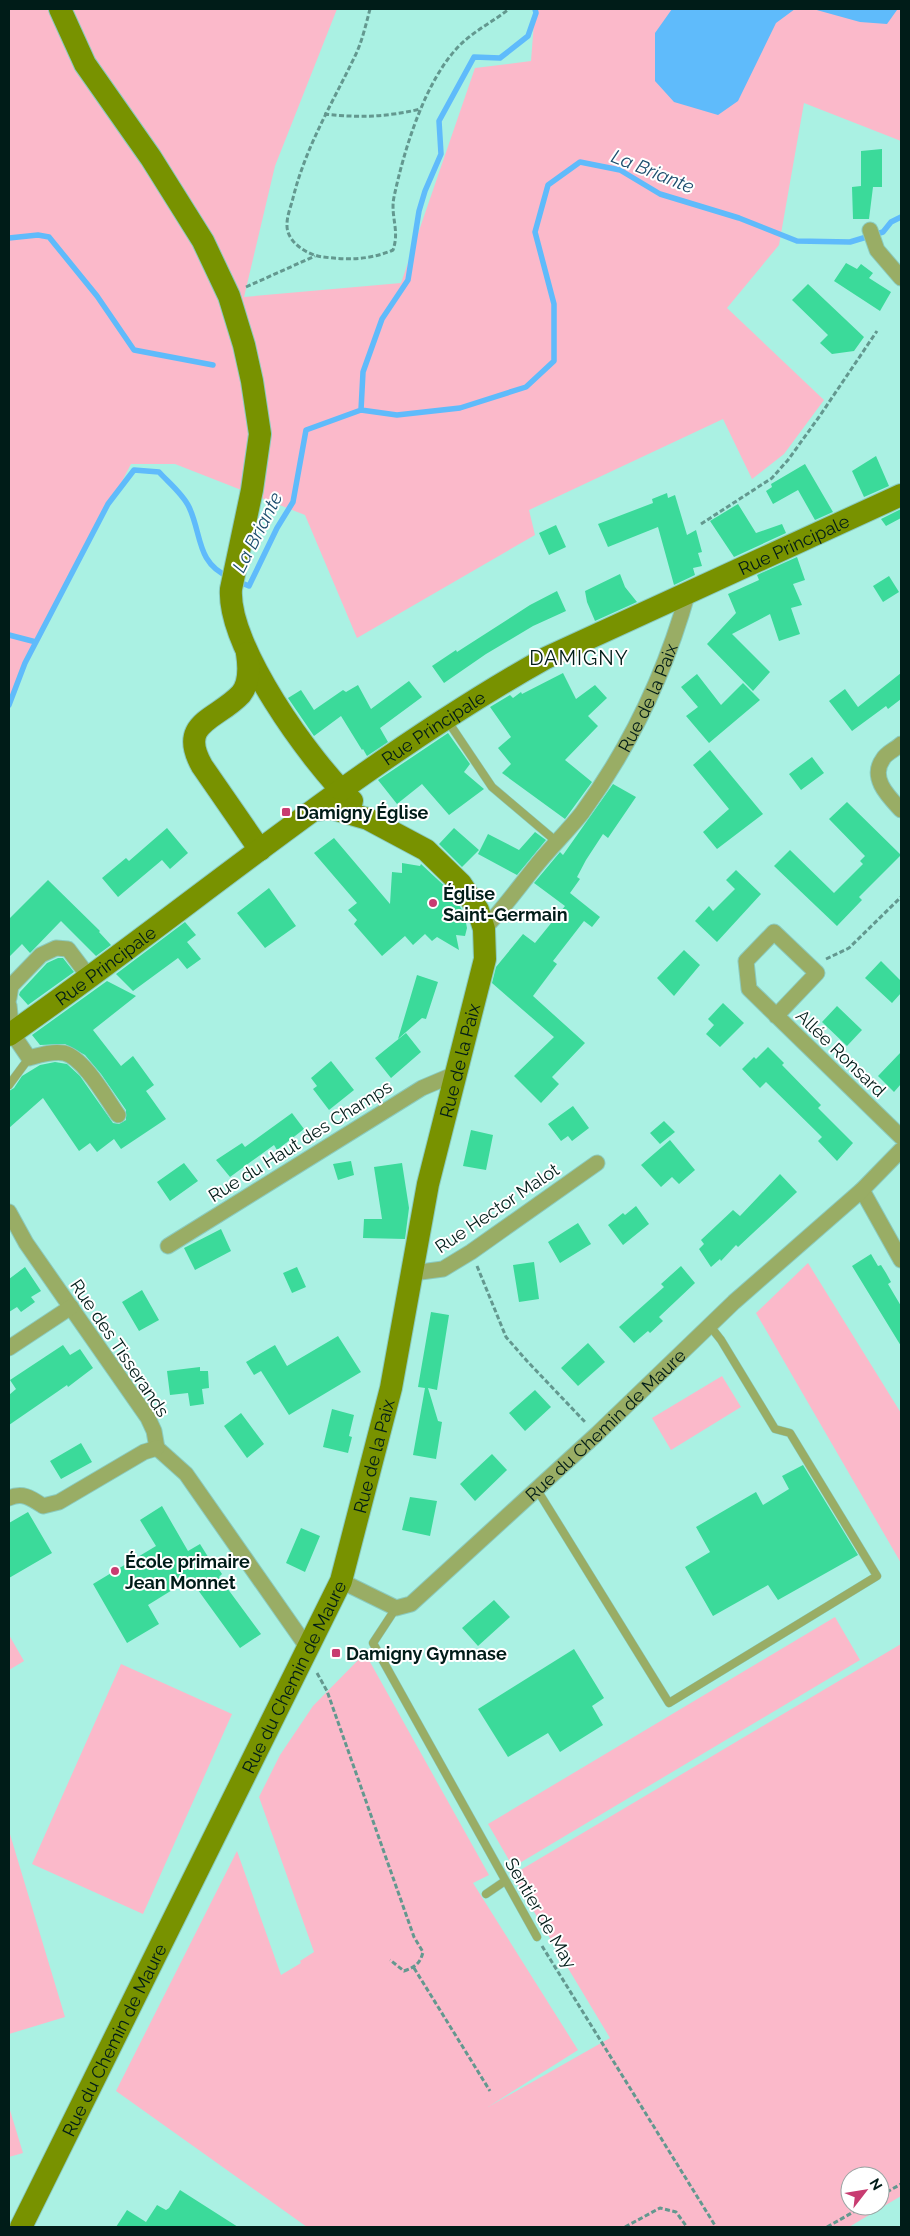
<svg xmlns="http://www.w3.org/2000/svg" width="910" height="2236" viewBox="0 0 910 2236" font-family="Raleway,sans-serif">
<rect width="100%" height="100%" fill="#aaf1e3"/>
<path fill="#fbb9ca" fill-rule="evenodd" d="M 9,9 L 337,9 L 275,166 L 244,297 L 401,283 L 475,68 L 531,61 L 535,9 L 901,9 L 901,141 L 804,103 L 779,245 L 727,308 L 824,400 L 784,454 L 752,479 L 723,419 L 529,510 L 535,535 L 357,638 L 305,515 L 175,464 L 131,464 L 9,699 Z
M 808,1263 L 901,1413 L 901,1563 L 756,1313 Z
M 722,1376 L 741,1407 L 671,1450 L 652,1418 Z
M 835,1617 L 860,1660 L 513,1867 L 488,1824 Z
M 9,1635 L 24,1661 L 9,1670 Z
M 901,1644 L 901,2196 L 849,2227 L 307,2227 L 116,2091 L 237,1851 L 281,1975 L 301,1963 L 300,1961 L 314,1952 L 259,1797 L 280,1755 L 313,1706 L 365,1653 L 489,1875 L 473,1883 L 578,2050 L 488,2107 L 610,2038 L 512,1875 ZM 850,2176 L 880,2176 L 880,2206 L 850,2206 Z
M 121,1664 L 232,1714 L 143,1914 L 32,1864 Z
M 9,1831 L 65,2017 L 9,2034 Z
M 9,2107 L 23,2153 L 9,2157 Z"/>
<path fill="#5fbbfb" d="M 672,9 L 795,9 L 776,23 L 738,101 L 718,115 L 674,102 L 655,81 L 655,33 Z
M 813,9 L 896,9 L 897,10 L 887,24 L 860,22 Z"/>
<g fill="none" stroke-linecap="round" stroke-linejoin="round">
<path stroke="#5fbbfb" stroke-width="5.5" d="M 9,238 L 38,235 L 49,237 L 97,296 L 134,350 L 213,365
M 361,410 L 363,372 L 382,319 L 408,280 L 419,211 L 425,191 L 441,154 L 439,121 L 474,57 L 500,58 L 528,36 L 536,13 L 535,9
M 237,581 L 249,586 L 277,528 L 293,502 L 306,430 L 361,410 L 397,415 L 460,408 L 526,387 L 554,361 L 554,304 L 535,232 L 548,185 L 580,162 L 620,170 L 660,194 L 739,218 L 797,241 L 850,242 L 883,232 L 891,222 L 901,217
M 9,635 L 36,642
M 9,705 L 25,663 L 108,504 L 134,470 L 159,472 C 168,482 183,494 189,507 C 202,534 196,563 229,577"/>
</g>
<path fill="#3bda9a" d="M 882,149 L 882,187 L 873,187 L 869,219 L 853,219 L 852,187 L 861,186 L 861,151 Z
M 846,263 L 857,269 L 861,264 L 873,273 L 869,278 L 891,292 L 880,311 L 834,281 Z
M 808,284 L 864,337 L 854,351 L 832,354 L 820,343 L 828,335 L 792,300 Z
M 876,456 L 889,486 L 864,497 L 852,471 Z
M 805,464 L 833,512 L 815,520 L 798,490 L 773,504 L 766,491 L 772,487 L 771,484 Z
M 667,493 L 668,498 L 675,495 L 687,535 L 696,530 L 702,552 L 698,553 L 702,566 L 693,568 L 695,575 L 674,585 L 658,527 L 608,547 L 598,524 L 653,503 L 652,499 Z
M 738,504 L 756,533 L 782,524 L 786,533 L 734,557 L 710,521 Z
M 901,509 L 901,518 L 886,526 L 881,519 Z
M 556,525 L 566,547 L 549,555 L 539,533 Z
M 797,557 L 805,580 L 793,584 L 802,605 L 791,608 L 800,634 L 779,641 L 770,614 L 732,634 L 770,672 L 753,691 L 707,644 L 736,613 L 728,594 L 759,580 L 757,575 Z
M 620,574 L 625,587 L 637,602 L 595,621 L 587,602 L 585,591 Z
M 889,576 L 899,592 L 883,602 L 873,586 Z
M 557,591 L 566,611 L 533,626 L 486,654 L 444,683 L 432,666 L 456,650 L 457,652 L 530,605 Z
M 563,673 L 576,699 L 595,685 L 607,698 L 588,716 L 598,726 L 565,760 L 592,782 L 565,819 L 502,773 L 511,764 L 498,748 L 511,737 L 490,707 L 510,695 L 513,698 L 521,692 L 522,694 Z
M 901,673 L 901,699 L 888,709 L 886,706 L 852,731 L 829,701 L 845,689 L 858,707 Z
M 697,674 L 721,705 L 743,683 L 760,700 L 709,743 L 686,716 L 698,707 L 681,687 Z
M 409,681 L 422,697 L 380,728 L 388,742 L 367,756 L 363,749 L 362,750 L 341,716 L 314,736 L 288,698 L 301,690 L 314,710 L 343,690 L 346,692 L 358,685 L 371,709 Z
M 448,733 L 470,764 L 464,772 L 484,789 L 449,815 L 422,784 L 397,804 L 378,780 Z
M 710,750 L 763,814 L 717,849 L 703,832 L 729,809 L 693,765 Z
M 812,757 L 824,773 L 801,790 L 789,774 Z
M 613,784 L 636,797 L 608,838 L 603,834 L 586,860 L 577,877 L 580,879 L 570,893 L 600,917 L 592,927 L 584,921 L 553,961 L 557,964 L 533,996 L 585,1043 L 552,1077 L 559,1084 L 541,1103 L 514,1076 L 554,1037 L 492,983 L 496,967 L 523,934 L 535,943 L 565,906 L 534,883 L 560,852 L 563,855 Z
M 847,802 L 901,855 L 859,897 L 862,900 L 837,926 L 774,866 L 790,850 L 834,893 L 863,864 L 860,861 L 865,856 L 829,819 Z
M 167,828 L 188,853 L 170,869 L 162,860 L 118,897 L 102,878 L 126,858 L 129,861 Z
M 454,828 L 479,850 L 462,867 L 439,844 Z
M 535,832 L 546,840 L 517,875 L 478,854 L 488,834 L 519,850 Z
M 334,838 L 390,904 L 392,872 L 402,873 L 402,863 L 420,866 L 421,864 L 451,892 L 464,913 L 467,928 L 465,936 L 456,935 L 459,950 L 437,937 L 432,941 L 425,934 L 413,945 L 405,936 L 382,956 L 354,924 L 357,920 L 348,910 L 357,903 L 314,853 Z
M 736,870 L 761,894 L 717,942 L 695,921 L 709,906 L 713,911 L 735,889 L 726,880 Z
M 48,880 L 100,931 L 99,932 L 111,945 L 96,956 L 61,921 L 30,953 L 22,944 L 9,957 L 9,919 Z
M 269,888 L 296,926 L 265,948 L 237,913 Z
M 185,922 L 196,935 L 187,942 L 201,959 L 187,969 L 178,958 L 133,991 L 116,974 Z
M 684,950 L 700,965 L 674,996 L 657,978 Z
M 58,958 L 63,958 L 74,972 L 28,1005 L 19,995 L 20,992 L 47,963 Z
M 881,961 L 901,981 L 901,993 L 892,1003 L 865,978 Z
M 417,975 L 438,982 L 426,1019 L 422,1018 L 398,1039 Z
M 107,981 L 136,996 L 93,1030 L 121,1066 L 133,1056 L 154,1085 L 146,1091 L 166,1119 L 121,1149 L 114,1139 L 97,1152 L 90,1143 L 79,1151 L 43,1098 L 9,1128 L 9,1091 L 14,1088 L 22,1076 L 40,1065 L 55,1062 L 67,1064 L 80,1076 L 113,1123 L 119,1124 L 126,1120 L 126,1110 L 101,1074 L 85,1055 L 65,1044 L 40,1045 L 32,1035 Z
M 723,1003 L 744,1023 L 720,1047 L 706,1034 L 714,1025 L 708,1019 Z
M 837,1006 L 862,1030 L 847,1046 L 822,1022 Z
M 406,1033 L 421,1052 L 391,1078 L 375,1058 Z
M 768,1047 L 784,1063 L 782,1065 L 821,1105 L 818,1108 L 853,1143 L 837,1161 L 818,1141 L 822,1137 L 766,1082 L 760,1088 L 742,1069 L 754,1057 L 756,1059 Z
M 901,1052 L 901,1084 L 894,1092 L 878,1076 Z
M 331,1061 L 354,1090 L 329,1110 L 313,1089 L 317,1086 L 311,1078 Z
M 573,1106 L 589,1128 L 572,1141 L 568,1136 L 561,1141 L 548,1124 Z
M 292,1113 L 304,1129 L 277,1150 L 274,1145 L 230,1177 L 216,1160 L 242,1143 L 245,1147 Z
M 664,1121 L 675,1132 L 660,1144 L 650,1133 Z
M 471,1130 L 493,1135 L 486,1170 L 463,1166 Z
M 670,1140 L 695,1170 L 679,1184 L 672,1177 L 661,1187 L 641,1165 Z
M 351,1161 L 354,1175 L 338,1180 L 333,1164 Z
M 184,1163 L 198,1181 L 170,1201 L 157,1182 Z
M 402,1163 L 409,1208 L 405,1239 L 363,1238 L 364,1219 L 382,1219 L 374,1167 Z
M 780,1174 L 797,1192 L 738,1247 L 736,1245 L 721,1261 L 720,1259 L 711,1267 L 699,1249 L 704,1244 L 701,1240 L 733,1210 L 740,1216 Z
M 636,1206 L 649,1224 L 623,1245 L 608,1225 L 623,1213 L 625,1215 Z
M 578,1223 L 591,1244 L 560,1263 L 548,1242 Z
M 221,1229 L 231,1251 L 195,1270 L 184,1248 Z
M 871,1254 L 878,1266 L 881,1265 L 886,1273 L 891,1282 L 888,1284 L 901,1306 L 901,1346 L 852,1266 Z
M 534,1262 L 539,1299 L 519,1302 L 513,1265 Z
M 681,1266 L 695,1283 L 659,1317 L 663,1321 L 650,1333 L 648,1331 L 634,1343 L 619,1327 L 664,1287 L 661,1284 Z
M 25,1267 L 41,1291 L 31,1297 L 35,1302 L 21,1312 L 17,1307 L 9,1312 L 9,1279 Z
M 297,1267 L 306,1287 L 292,1293 L 283,1273 Z
M 142,1290 L 159,1320 L 139,1331 L 122,1302 Z
M 431,1312 L 449,1315 L 437,1390 L 428,1388 L 438,1421 L 442,1422 L 436,1459 L 413,1455 L 425,1388 L 418,1387 Z
M 338,1336 L 361,1372 L 289,1415 L 261,1371 L 254,1375 L 246,1362 L 275,1345 L 287,1366 Z
M 588,1343 L 605,1362 L 578,1386 L 561,1368 Z
M 63,1345 L 70,1355 L 80,1349 L 93,1368 L 68,1387 L 67,1385 L 57,1392 L 9,1425 L 9,1395 L 16,1389 L 10,1380 Z
M 200,1367 L 200,1371 L 208,1371 L 209,1388 L 202,1389 L 204,1404 L 190,1406 L 188,1393 L 170,1395 L 167,1371 Z
M 535,1390 L 551,1407 L 525,1431 L 509,1413 Z
M 332,1409 L 354,1415 L 349,1436 L 352,1437 L 348,1453 L 323,1447 Z
M 241,1413 L 264,1444 L 247,1458 L 224,1426 Z
M 81,1443 L 92,1462 L 61,1479 L 50,1461 Z
M 492,1454 L 507,1470 L 475,1501 L 460,1484 Z
M 803,1465 L 858,1555 L 778,1600 L 768,1585 L 713,1616 L 685,1567 L 710,1552 L 696,1527 L 756,1492 L 763,1505 L 789,1489 L 782,1476 Z
M 410,1497 L 437,1501 L 430,1536 L 402,1530 Z
M 162,1506 L 188,1551 L 200,1544 L 210,1560 L 212,1559 L 222,1574 L 219,1577 L 261,1634 L 240,1648 L 190,1579 L 148,1605 L 159,1624 L 127,1643 L 93,1584 L 156,1546 L 140,1520 Z
M 28,1512 L 52,1553 L 9,1578 L 9,1523 Z
M 301,1528 L 320,1536 L 305,1572 L 286,1563 Z
M 494,1600 L 510,1617 L 478,1646 L 462,1628 Z
M 574,1649 L 604,1698 L 592,1706 L 603,1725 L 560,1752 L 548,1733 L 508,1757 L 478,1709 Z
M 180,2190 L 238,2227 L 116,2227 L 127,2210 L 146,2222 L 157,2205 L 166,2210 L 169,2208 Z"/>
<g fill="none" stroke-linecap="round" stroke-linejoin="round">
<g stroke="#8bcbbe" stroke-width="9">
<path id="lane" d="M 447,720 L 492,787 L 557,842
M 9,1085 L 29,1058
M 536,1488 L 669,1703 L 877,1576 L 790,1433 L 775,1429 L 721,1340 L 710,1326
M 396,1608 L 373,1643 L 537,1937
M 486,1894 L 505,1881"/>
</g>
<g stroke="#8bcbbe" stroke-width="17">
<g id="street">
<path d="M 870,230 L 877,250 L 901,278"/>
<path d="M 901,744 C 896,749 886,753 883,759 C 869,778 889,797 901,810"/>
<path id="s1" d="M 484,929 C 503,909 518,888 535,867 C 549,849 567,832 582,813 C 630,747 666,671 688,592"/>
<path d="M 9,998 L 11,986 L 41,955 L 56,948 L 68,949 L 89,977"/>
<path d="M 9,1005 L 12,1033 L 29,1058 C 40,1055 52,1051 64,1053 C 84,1058 106,1098 118,1115"/>
<path d="M 776,1016 L 817,973 L 774,932 L 746,961 L 749,989 L 901,1137"/>
<path d="M 862,1190 L 901,1260"/>
<path d="M 9,1212 L 26,1243 L 148,1418 L 154,1431 L 157,1448 L 186,1474 L 307,1647"/>
<path d="M 168,1246 L 422,1088 L 455,1074"/>
<path d="M 413,1273 L 443,1269 L 471,1252 L 597,1163"/>
<path d="M 9,1348 L 71,1307"/>
<path d="M 9,1498 C 23,1492 31,1498 43,1506 L 59,1502 L 144,1452 L 157,1448"/>
<path id="s2" d="M 341,1581 L 396,1608 L 411,1604 L 597,1434 L 734,1302 L 862,1190 L 901,1150"/>
</g>
</g>
<g stroke="#8bcbbe" stroke-width="24">
<g id="secondary">
<path d="M 60,9 L 85,64 L 151,158 L 203,241 L 229,296 L 244,345 L 252,381 L 260,434 L 252,490 L 231,589 C 227,646 311,762 352,801"/>
<path d="M 247,653 C 249,666 250,683 241,694 C 217,720 177,722 202,766 L 260,850"/>
<path id="s3" d="M 9,1035 C 188,910 355,765 546,658 L 901,495"/>
<path id="s4" d="M 21,2227 L 341,1581 L 391,1388 L 428,1184 L 485,959 L 484,929 L 478,910 L 461,884 L 426,850 L 368,819 L 330,808 L 316,810"/>
</g>
</g>
<path stroke="#63988f" stroke-width="3" stroke-dasharray="5 2.5" stroke-linecap="butt" d="M 370,9 C 366,24 362,42 355,56 C 332,104 306,146 293,198 C 291,206 287,216 287,224 C 286,242 307,255 323,257 C 348,260 370,260 393,250 C 400,230 390,216 394,197 C 404,150 425,80 460,45 C 474,31 494,21 509,9
M 324,114 C 361,118 385,117 421,109
M 246,287 L 315,256
M 701,524 L 772,478 L 788,460 L 819,417 L 877,331
M 826,959 L 849,948 L 901,897
M 477,1266 L 506,1337 L 527,1361 L 586,1423
M 317,1673 L 327,1691 L 414,1937 L 423,1952 C 420,1964 415,1967 404,1971 L 390,1960
M 542,1946 L 716,2227
M 414,1968 L 490,2091
M 880,2196 L 901,2184
M 625,2227 L 660,2208 L 676,2212 L 687,2227
M 827,2227 L 864,2206"/>
<use href="#lane" stroke="#99ad65" stroke-width="8"/>
<use href="#street" stroke="#99ad65" stroke-width="15"/>
<use href="#secondary" stroke="#789200" stroke-width="22"/>
</g>
<g fill="#c83c71" stroke="#fff" stroke-width="2">
<rect x="281" y="807" width="10" height="10" rx="2.5"/>
<circle cx="433" cy="903" r="5"/>
<circle cx="115" cy="1571" r="5"/>
<rect x="331" y="1648" width="10" height="10" rx="2.5"/>
</g>
<g text-anchor="middle" dominant-baseline="central" stroke-width="4" stroke-linejoin="round" paint-order="stroke">
<g font-size="18" fill="#001c18" stroke="#fff">
<text stroke="none"><textPath href="#s3" startOffset="929">Rue Principale</textPath></text>
<text stroke="none"><textPath href="#s1" startOffset="285">Rue de la Paix</textPath></text>
<text stroke="none"><textPath href="#s3" startOffset="524">Rue Principale</textPath></text>
<text stroke="none"><textPath href="#s3" startOffset="119">Rue Principale</textPath></text>
<text transform="translate(841 1053) rotate(44)">Allée Ronsard</text>
<text stroke="none"><textPath href="#s4" startOffset="1255">Rue de la Paix</textPath></text>
<text transform="translate(300 1141) rotate(-32)">Rue du Haut des Champs</text>
<text transform="translate(497 1208) rotate(-34)">Rue Hector Malot</text>
<text transform="translate(120 1348) rotate(56)">Rue des Tisserands</text>
<text stroke="none"><textPath href="#s2" startOffset="341">Rue du Chemin de Maure</textPath></text>
<text stroke="none"><textPath href="#s4" startOffset="850">Rue de la Paix</textPath></text>
<text stroke="none"><textPath href="#s4" startOffset="614">Rue du Chemin de Maure</textPath></text>
<text transform="translate(541 1913) rotate(60)">Sentier de May</text>
<text stroke="none"><textPath href="#s4" startOffset="209">Rue du Chemin de Maure</textPath></text>
</g>
<g font-size="18" font-weight="bold" fill="#001c18" stroke="#fff" text-anchor="start">
<text x="296" y="812">Damigny Église</text>
<text x="443" y="893">Église<tspan x="443" dy="21">Saint-Germain</tspan></text>
<text x="125" y="1561">École primaire<tspan x="125" dy="21">Jean Monnet</tspan></text>
<text x="346" y="1653">Damigny Gymnase</text>
</g>
<g font-size="19" font-style="italic" fill="#1c4d6d" stroke="#fff">
<text transform="translate(653 171) rotate(22)">La Briante</text>
<text transform="translate(257 532) rotate(-63)">La Briante</text>
</g>
<g font-size="20" letter-spacing="1" fill="#001c18" stroke="#fff">
<text x="579" y="658">DAMIGNY</text>
</g>
</g>
<rect width="910" height="2236" fill="none" stroke="#001c18" stroke-width="20"/>
<g transform="translate(865 2191) rotate(59)"><circle r="24" fill="#ffffff" stroke="#99a4a3"/>
<path d="M0-4L9 19L0 12L-9 19Z" fill="#c83c71"/>
<text y="-8" font-size="14" font-weight="bold" text-anchor="middle" fill="#001c18">N</text>
</g>
</svg>
